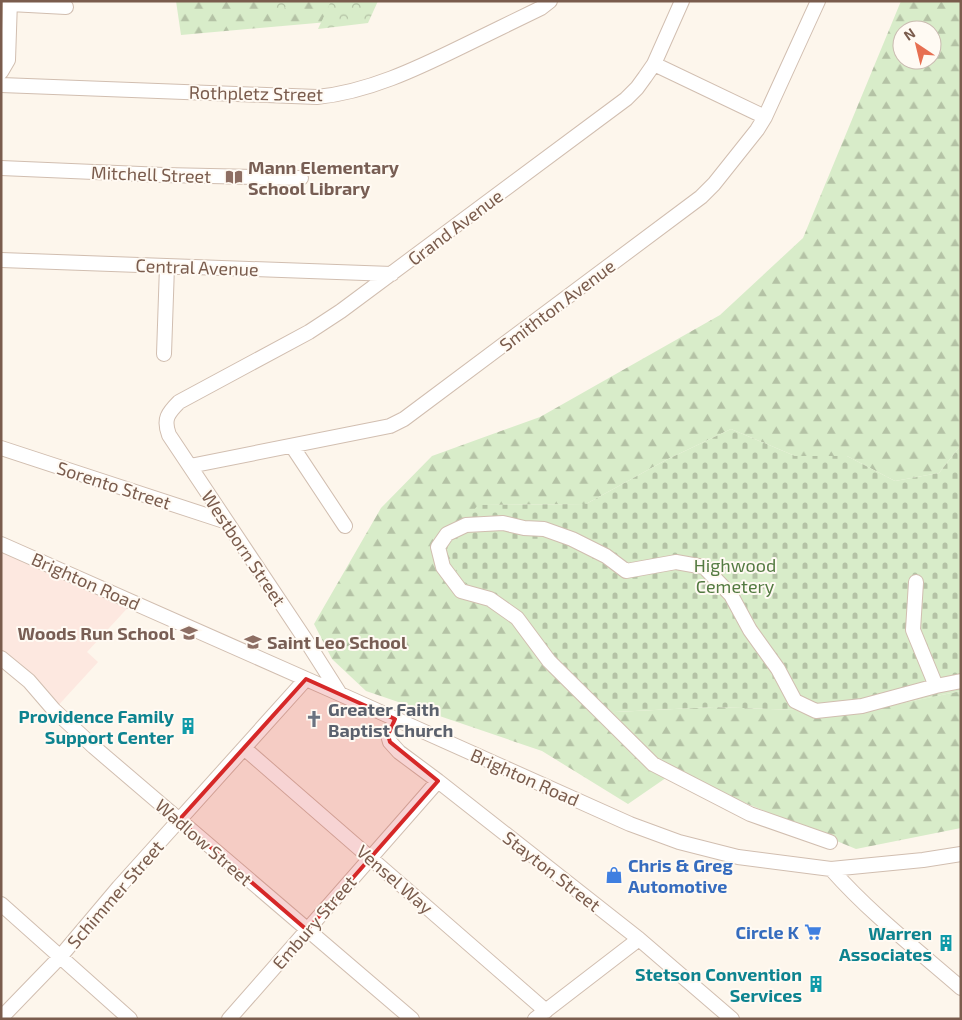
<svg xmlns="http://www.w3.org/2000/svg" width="962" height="1020" viewBox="0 0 962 1020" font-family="'Exo 2',sans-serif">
<defs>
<pattern id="forest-firs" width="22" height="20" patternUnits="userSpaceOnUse" patternTransform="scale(1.25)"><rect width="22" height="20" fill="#d8ecc9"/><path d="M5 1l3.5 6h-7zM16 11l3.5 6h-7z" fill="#b4c2a5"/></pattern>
<pattern id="cemetery-stones" width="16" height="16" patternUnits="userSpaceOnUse" patternTransform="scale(1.25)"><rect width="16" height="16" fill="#d8ecc9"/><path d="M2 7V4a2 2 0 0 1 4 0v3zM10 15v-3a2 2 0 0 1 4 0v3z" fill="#b4c2a5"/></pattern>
<pattern id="park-crowns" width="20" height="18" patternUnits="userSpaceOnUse" patternTransform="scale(1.25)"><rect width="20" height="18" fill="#d8ecc9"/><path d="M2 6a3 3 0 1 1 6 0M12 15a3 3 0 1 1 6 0" fill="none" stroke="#b4c2a5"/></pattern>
</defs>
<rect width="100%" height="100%" fill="#fdf6ec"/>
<path fill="#fde8e0" d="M 1,544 L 133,602 L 87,652 L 98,662 L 54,710 L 1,658 Z"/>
<path fill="url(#forest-firs)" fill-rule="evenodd" d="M 176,1 L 366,1 L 328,22 L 181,35 Z
M 901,1 L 961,1 L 961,445 L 939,473 L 895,481 L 847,456 L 795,456 L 731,429 L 666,460 L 586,504 L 478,505 L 515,615 L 595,713 L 714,707 L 859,712 L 961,691 L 961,828 L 856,849 L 673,773 L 628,804 L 542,751 L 366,691 L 332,659 L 314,624 L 381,508 L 432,456 L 540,417 L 720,315 L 803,238 ZM 902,30 L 932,30 L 932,60 L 902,60 Z"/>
<path fill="url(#cemetery-stones)" d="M 731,429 L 795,456 L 847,456 L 895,481 L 939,473 L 961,445 L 961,691 L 859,712 L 714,707 L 595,713 L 515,615 L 463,582 L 444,547 L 478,505 L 586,504 L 666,460 Z"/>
<path fill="url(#park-crowns)" d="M 259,1 L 289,1 L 282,13 Z
M 331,1 L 378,1 L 368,23 L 318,29 Z"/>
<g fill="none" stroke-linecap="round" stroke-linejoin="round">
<g stroke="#d1beb0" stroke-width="16">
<path id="minor" d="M 10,4 L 66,7
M 654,64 L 765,117
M 1,72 L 8,60 L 10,1
M 1,85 L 317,97 C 368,92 416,69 461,47 C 488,34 514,21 541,8 L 550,1
M 1,168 L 164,175 L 301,178
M 1,260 L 392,274
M 164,354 L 167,266
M 292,446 L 345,526
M 1,448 L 227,522
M 190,466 L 390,426 L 404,419 L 701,197 L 714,184 L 757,130 L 765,117 L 818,1
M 1,544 L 340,694 L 630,824 L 679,842 L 738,857 L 831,869 L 923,860 L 961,854
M 916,582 L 913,630 L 936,686 L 961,681
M 1,658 L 29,681 L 54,710 L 94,747 L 412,1019
M 340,694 L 307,642 L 169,435 C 163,419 168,413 179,402 L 309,332 L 341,311 L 626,99 L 637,88 L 645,77 L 654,64 L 682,1
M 395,719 L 388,735 L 390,742 L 399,752 L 438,781 L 639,939 L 732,1019
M 244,748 L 546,1011
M 830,842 L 750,814 L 653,764 L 549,661 L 517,618 L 490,599 L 461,591 L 443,567 L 438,547 L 447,534 L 466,525 L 503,523 L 524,528 L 544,529 L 572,539 L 606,556 L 626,571 L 676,562 L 704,567 L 731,595 L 750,630 L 778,669 L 795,701 L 816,711 L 862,706 L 936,686
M 831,869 C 870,913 916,949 961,988
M 1,904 L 130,1019
M 1,1018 L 60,957 L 119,887 L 306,679
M 229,1019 L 438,781
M 535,1019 L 639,939"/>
</g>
<use href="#minor" stroke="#fff" stroke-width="14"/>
</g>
<path fill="#d62828" fill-opacity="0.2" stroke="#d62828" stroke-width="4" stroke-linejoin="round" d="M 306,679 L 395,719 L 388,735 L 390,742 L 438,781 L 307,930 L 179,820 Z"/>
<defs>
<g id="library-bare" transform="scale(1.35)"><path d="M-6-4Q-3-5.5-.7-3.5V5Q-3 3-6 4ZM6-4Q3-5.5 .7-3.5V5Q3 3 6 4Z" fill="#8d6e63" stroke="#fffaf3" stroke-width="2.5" paint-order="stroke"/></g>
<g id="school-bare" transform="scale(1.35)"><path d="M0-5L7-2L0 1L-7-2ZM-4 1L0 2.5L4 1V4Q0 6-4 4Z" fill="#8d6e63" stroke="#fffaf3" stroke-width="2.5" paint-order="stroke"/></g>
<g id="church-bare" transform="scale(1.35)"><path d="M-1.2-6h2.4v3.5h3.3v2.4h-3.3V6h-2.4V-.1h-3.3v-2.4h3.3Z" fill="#6b7280" stroke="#fffaf3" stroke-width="2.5" paint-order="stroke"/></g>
<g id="building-bare" transform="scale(1.35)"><path d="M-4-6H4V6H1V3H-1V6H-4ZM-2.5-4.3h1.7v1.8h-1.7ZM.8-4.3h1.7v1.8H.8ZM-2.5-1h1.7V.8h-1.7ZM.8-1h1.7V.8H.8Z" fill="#0f9aa8" stroke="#fffaf3" stroke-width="2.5" paint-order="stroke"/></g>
<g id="shop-bare" transform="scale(1.35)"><path d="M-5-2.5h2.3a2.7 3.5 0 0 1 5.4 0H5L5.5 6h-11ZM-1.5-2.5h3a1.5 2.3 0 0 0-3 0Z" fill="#3f7fe0" stroke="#fffaf3" stroke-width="2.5" paint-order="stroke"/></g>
<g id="supermarket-bare" transform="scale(1.35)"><path d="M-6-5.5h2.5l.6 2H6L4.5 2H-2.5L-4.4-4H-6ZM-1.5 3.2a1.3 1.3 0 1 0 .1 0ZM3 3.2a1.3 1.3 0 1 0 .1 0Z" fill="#3f7fe0" stroke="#fffaf3" stroke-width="2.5" paint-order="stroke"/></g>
</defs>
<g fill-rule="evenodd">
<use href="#library-bare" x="234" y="177"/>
<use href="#school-bare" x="189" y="633"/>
<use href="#school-bare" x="253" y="642"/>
<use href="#church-bare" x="314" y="719"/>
<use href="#building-bare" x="188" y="726"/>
<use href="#shop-bare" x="614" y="875"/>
<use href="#supermarket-bare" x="813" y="932"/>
<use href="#building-bare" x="946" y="943"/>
<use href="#building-bare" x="816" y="984"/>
</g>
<g text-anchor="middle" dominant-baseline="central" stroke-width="4" stroke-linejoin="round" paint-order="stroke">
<g font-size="18" fill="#7a5c4d" stroke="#fffaf3">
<text transform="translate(256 93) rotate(1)">Rothpletz Street</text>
<text transform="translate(151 174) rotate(2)">Mitchell Street</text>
<text transform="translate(455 227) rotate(-37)">Grand Avenue</text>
<text transform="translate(197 267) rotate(2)">Central Avenue</text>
<text transform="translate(557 305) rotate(-37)">Smithton Avenue</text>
<text transform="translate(114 485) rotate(18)">Sorento Street</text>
<text transform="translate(244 548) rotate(56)">Westborn Street</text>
<text transform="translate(86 581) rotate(24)">Brighton Road</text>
<text transform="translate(525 777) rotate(24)">Brighton Road</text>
<text transform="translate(204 842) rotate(41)">Wadlow Street</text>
<text transform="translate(552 871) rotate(38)">Stayton Street</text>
<text transform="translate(395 879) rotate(41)">Vensel Way</text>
<text transform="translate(115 894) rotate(-49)">Schimmer Street</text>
<text transform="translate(314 922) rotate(-49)">Embury Street</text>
</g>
<g font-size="18" font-weight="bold" fill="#785e54" stroke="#fffaf3" text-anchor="start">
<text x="248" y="167">Mann Elementary<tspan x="248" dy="21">School Library</tspan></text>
<text x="175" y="633" text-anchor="end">Woods Run School</text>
<text x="267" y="642">Saint Leo School</text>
</g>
<g font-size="18" fill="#537a41" stroke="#fffaf3">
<text x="735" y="565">Highwood<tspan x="735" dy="21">Cemetery</tspan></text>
</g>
<g font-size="18" font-weight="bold" fill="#5b616d" stroke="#fffaf3" text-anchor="start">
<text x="328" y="709">Greater Faith<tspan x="328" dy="21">Baptist Church</tspan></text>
</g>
<g font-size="18" font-weight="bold" fill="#0d838f" stroke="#fffaf3" text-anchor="end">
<text x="174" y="716">Providence Family<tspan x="174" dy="21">Support Center</tspan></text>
<text x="932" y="933">Warren<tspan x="932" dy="21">Associates</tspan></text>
<text x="802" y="974">Stetson Convention<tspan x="802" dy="21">Services</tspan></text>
</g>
<g font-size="18" font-weight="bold" fill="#366cbe" stroke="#fffaf3" text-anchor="start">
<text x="628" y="865">Chris &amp; Greg<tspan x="628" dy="21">Automotive</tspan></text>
<text x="799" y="932" text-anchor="end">Circle K</text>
</g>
</g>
<rect width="962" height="1020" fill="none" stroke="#7a5c4d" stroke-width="5"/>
<g transform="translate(917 45) rotate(325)"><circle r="24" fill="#fffaf3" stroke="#cabbb1"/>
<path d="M0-4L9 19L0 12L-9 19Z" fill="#e76f51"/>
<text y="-8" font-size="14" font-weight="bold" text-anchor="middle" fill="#7a5c4d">N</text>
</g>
</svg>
